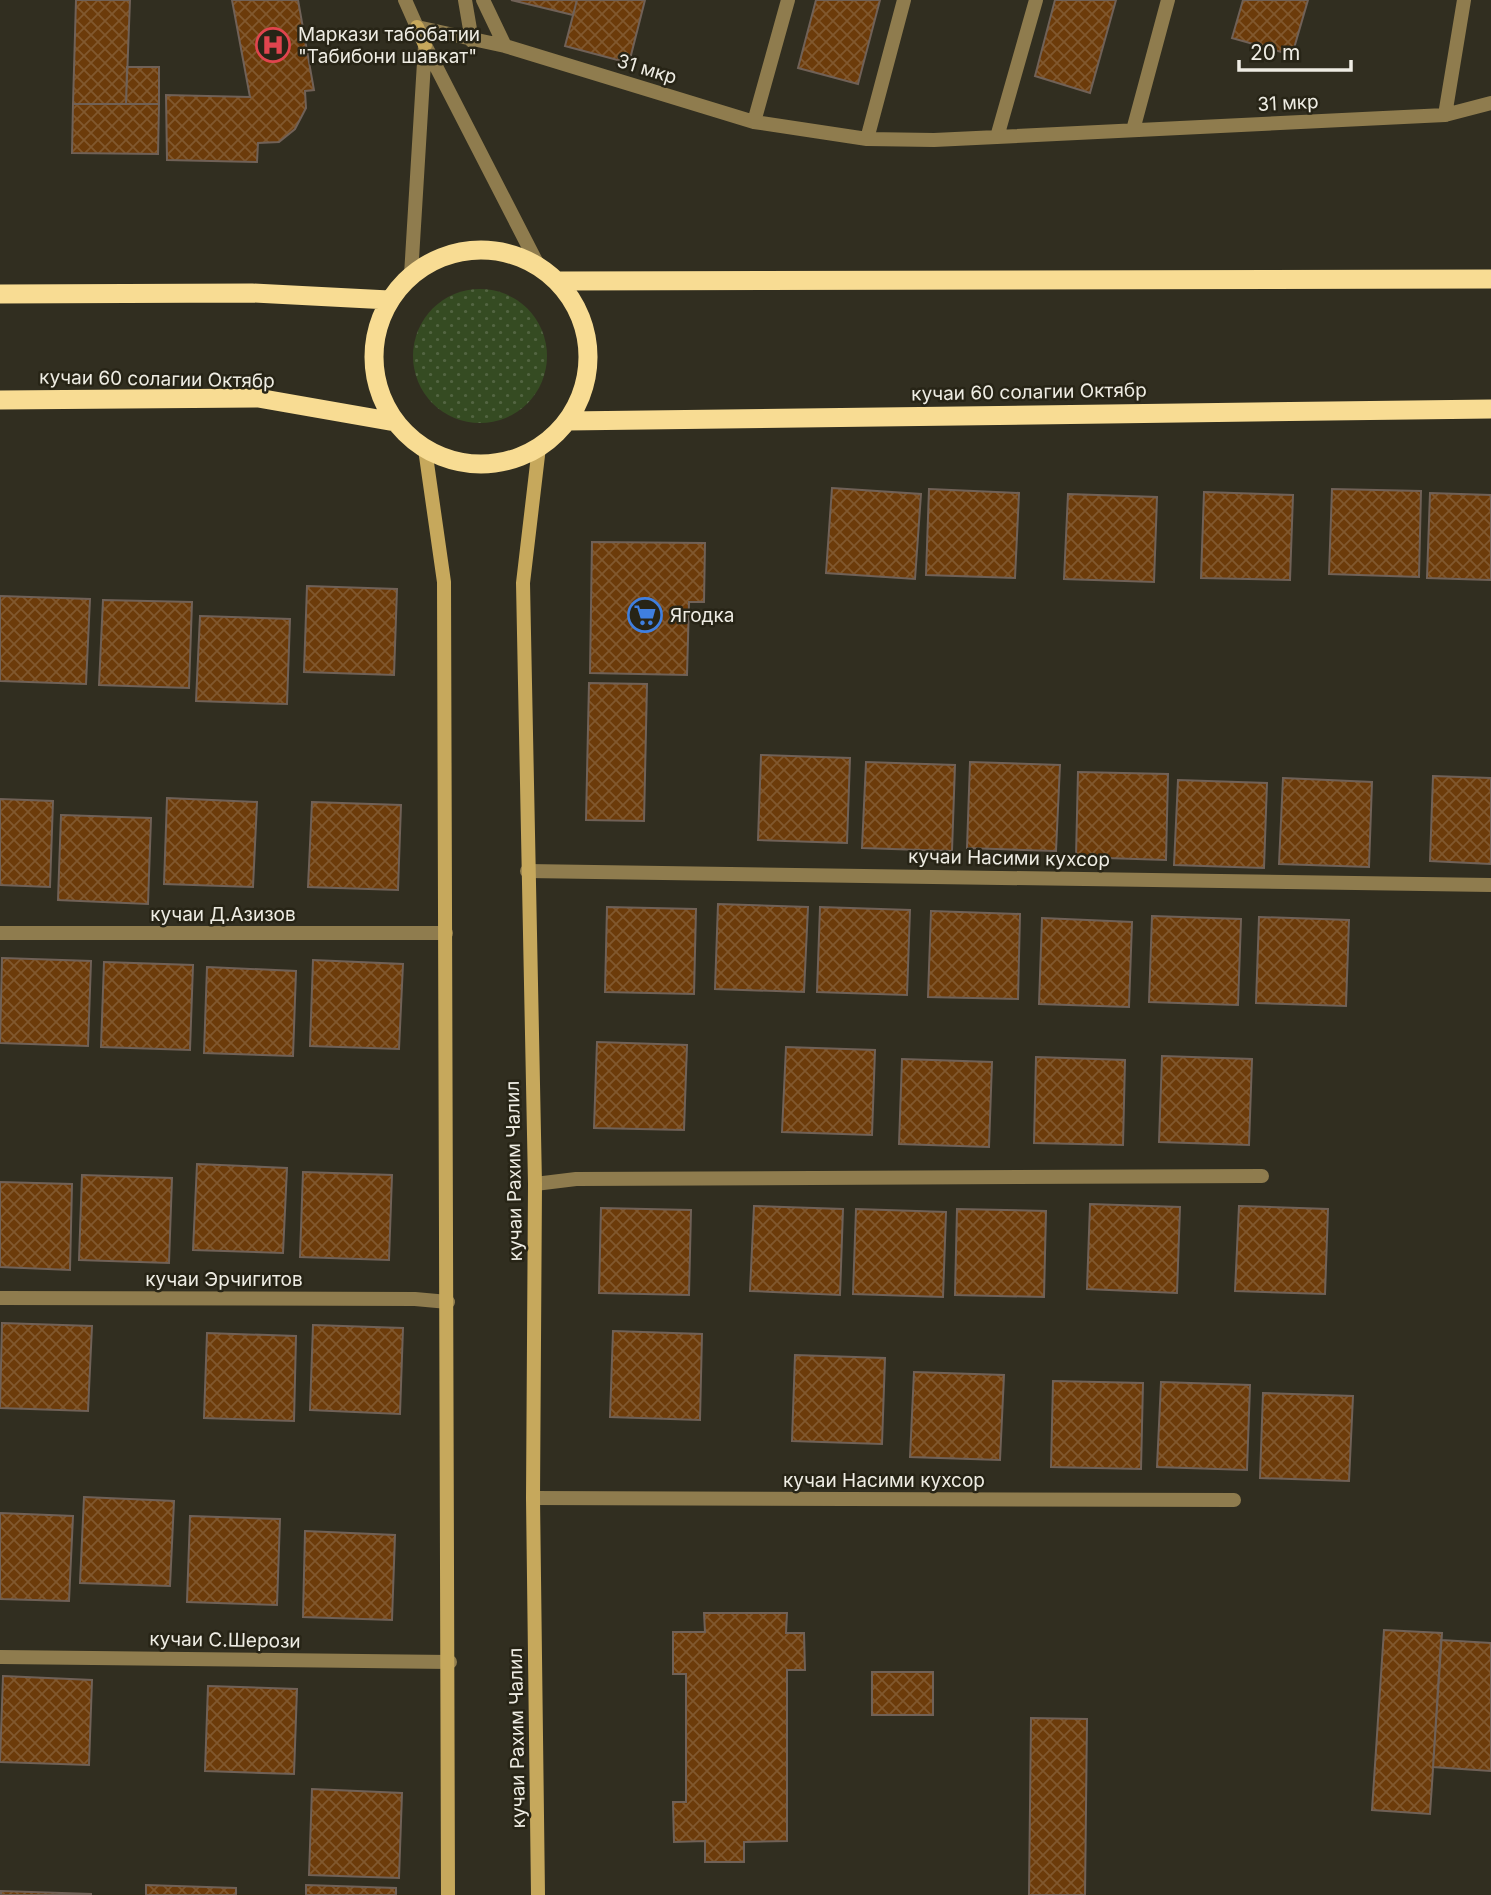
<svg xmlns="http://www.w3.org/2000/svg" width="1491" height="1895" viewBox="0 0 1491 1895" font-family="Inter,sans-serif">
<defs>
<pattern id="grass-dots" width="8" height="8" patternUnits="userSpaceOnUse" patternTransform="scale(1.75)"><rect width="8" height="8" fill="#354b22"/><path d="M2 2h.1M6 6h.1" fill="none" stroke="#536542" stroke-width="1.8" stroke-linecap="round"/></pattern>
<pattern id="building-cross-hatch" width="8" height="8" patternUnits="userSpaceOnUse" patternTransform="scale(1.75)"><rect width="8" height="8" fill="#6c3b0a"/><path d="M0 0l8 8M0 8l8-8" fill="none" stroke="#81582e"/></pattern>
</defs>
<rect width="100%" height="100%" fill="#312e20"/>
<path fill="url(#grass-dots)" d="M413 356a67 67 0 1 1 134 0a67 67 0 1 1-134 0Z"/>
<path fill="url(#building-cross-hatch)" stroke="#706157" stroke-width="2" d="M 76,0 L 130,0 L 126,104 L 73,104 Z
M 232,0 L 298,0 L 314,90 L 305,91 L 306,108 L 295,129 L 279,142 L 258,143 L 257,162 L 167,160 L 166,95 L 250,97 Z
M 511,0 L 577,0 L 573,15 Z
M 577,0 L 645,0 L 629,63 L 565,46 Z
M 816,0 L 880,0 L 858,84 L 798,68 Z
M 1055,0 L 1116,0 L 1090,93 L 1035,76 Z
M 1243,0 L 1308,0 L 1292,55 L 1232,38 Z
M 127,67 L 159,67 L 159,104 L 126,104 Z
M 73,104 L 159,104 L 158,154 L 72,153 Z
M 832,488 L 921,494 L 915,579 L 826,573 Z
M 929,489 L 1019,493 L 1015,578 L 926,575 Z
M 1332,489 L 1421,491 L 1419,577 L 1329,574 Z
M 1204,492 L 1293,495 L 1290,580 L 1201,578 Z
M 1430,493 L 1491,495 L 1491,580 L 1427,578 Z
M 1068,494 L 1157,497 L 1154,582 L 1064,579 Z
M 592,542 L 705,543 L 704,602 L 689,602 L 687,675 L 590,673 Z
M 307,586 L 397,589 L 394,675 L 304,672 Z
M 0,596 L 90,599 L 86,684 L 0,681 Z
M 103,600 L 192,602 L 189,688 L 99,685 Z
M 200,616 L 290,619 L 287,704 L 196,701 Z
M 589,683 L 647,684 L 644,821 L 586,820 Z
M 761,755 L 850,758 L 847,843 L 758,840 Z
M 866,762 L 955,765 L 952,851 L 862,848 Z
M 970,762 L 1060,765 L 1056,851 L 967,848 Z
M 1078,772 L 1168,774 L 1166,860 L 1076,857 Z
M 1433,776 L 1491,778 L 1491,864 L 1430,861 Z
M 1283,778 L 1372,782 L 1369,867 L 1279,864 Z
M 1178,780 L 1267,783 L 1264,868 L 1174,865 Z
M 167,798 L 257,802 L 253,887 L 164,884 Z
M 0,799 L 53,801 L 50,887 L 0,885 Z
M 312,802 L 401,805 L 398,890 L 308,887 Z
M 61,815 L 151,818 L 148,904 L 58,900 Z
M 718,904 L 808,907 L 804,992 L 715,989 Z
M 607,907 L 696,909 L 694,994 L 605,992 Z
M 820,907 L 910,910 L 907,995 L 817,992 Z
M 931,911 L 1020,914 L 1018,999 L 928,997 Z
M 1152,916 L 1241,919 L 1238,1005 L 1149,1002 Z
M 1259,917 L 1349,920 L 1346,1006 L 1256,1003 Z
M 1042,918 L 1132,922 L 1129,1007 L 1039,1004 Z
M 2,958 L 91,961 L 88,1046 L 0,1043 Z
M 313,960 L 403,964 L 399,1049 L 310,1046 Z
M 104,962 L 193,965 L 190,1050 L 101,1047 Z
M 207,967 L 296,971 L 293,1056 L 204,1053 Z
M 597,1042 L 687,1045 L 684,1130 L 594,1128 Z
M 786,1047 L 875,1050 L 872,1135 L 782,1132 Z
M 1162,1056 L 1252,1059 L 1249,1145 L 1159,1142 Z
M 1036,1057 L 1125,1060 L 1123,1145 L 1034,1143 Z
M 902,1059 L 992,1062 L 989,1147 L 899,1144 Z
M 197,1164 L 287,1168 L 283,1253 L 193,1250 Z
M 303,1172 L 392,1175 L 389,1260 L 300,1257 Z
M 82,1175 L 172,1178 L 169,1263 L 79,1260 Z
M 0,1182 L 72,1184 L 70,1270 L 0,1267 Z
M 1090,1204 L 1180,1207 L 1177,1293 L 1087,1289 Z
M 754,1206 L 843,1209 L 840,1295 L 750,1291 Z
M 1239,1206 L 1328,1209 L 1325,1294 L 1235,1291 Z
M 601,1208 L 691,1210 L 689,1295 L 599,1293 Z
M 856,1209 L 946,1212 L 943,1297 L 853,1294 Z
M 957,1209 L 1046,1211 L 1044,1297 L 955,1295 Z
M 2,1323 L 92,1326 L 88,1411 L 0,1408 Z
M 313,1325 L 403,1328 L 400,1414 L 310,1410 Z
M 613,1331 L 702,1334 L 700,1420 L 610,1417 Z
M 207,1333 L 296,1336 L 294,1421 L 204,1418 Z
M 795,1355 L 885,1358 L 882,1444 L 792,1441 Z
M 914,1372 L 1004,1375 L 1000,1460 L 910,1457 Z
M 1053,1381 L 1143,1383 L 1141,1469 L 1051,1467 Z
M 1161,1382 L 1250,1385 L 1247,1470 L 1157,1467 Z
M 1263,1393 L 1353,1396 L 1349,1481 L 1260,1478 Z
M 84,1497 L 174,1501 L 170,1586 L 80,1583 Z
M 0,1513 L 73,1516 L 69,1601 L 0,1599 Z
M 190,1516 L 280,1519 L 277,1605 L 187,1602 Z
M 305,1531 L 395,1535 L 392,1620 L 303,1617 Z
M 704,1613 L 787,1613 L 786,1633 L 804,1633 L 805,1670 L 787,1670 L 787,1841 L 744,1842 L 744,1862 L 705,1862 L 705,1841 L 674,1842 L 673,1802 L 686,1802 L 686,1674 L 673,1674 L 673,1632 L 705,1632 Z
M 1384,1630 L 1442,1633 L 1430,1814 L 1372,1810 Z
M 1441,1640 L 1491,1643 L 1491,1771 L 1433,1767 Z
M 872,1672 L 933,1672 L 933,1715 L 872,1715 Z
M 3,1676 L 92,1680 L 89,1765 L 0,1762 Z
M 208,1686 L 297,1689 L 294,1774 L 205,1771 Z
M 1031,1718 L 1087,1719 L 1085,1895 L 1029,1895 Z
M 312,1789 L 402,1793 L 399,1878 L 309,1875 Z
M 146,1885 L 236,1888 L 236,1895 L 146,1895 Z
M 306,1885 L 396,1888 L 396,1895 L 306,1895 Z
M 1,1891 L 91,1894 L 91,1895 L 1,1895 Z"/>
<g fill="none" stroke-linecap="round" stroke-linejoin="round">
<path stroke="#8f7c4e" stroke-width="14" d="M 535,1184 L 576,1179 L 1262,1176
M 533,1498 L 1234,1500"/>
<path stroke="#8f7c4e" stroke-width="14" d="M 465,0 L 472,41
M 483,0 L 505,46
M 417,27 L 505,46 L 754,122 L 867,139 L 934,140 L 1445,115 L 1464,0
M 1445,115 L 1491,103
M 754,122 L 788,0
M 1133,130 L 1168,0
M 997,137 L 1036,0
M 867,139 L 904,0
M 527,871 L 1491,885
M 0,933 L 446,933
M 0,1298 L 415,1299 L 448,1302
M 0,1657 L 450,1662"/>
<path stroke="#8f7c4e" stroke-width="14" d="M 405,0 L 417,27
M 425,45 L 538,265
M 411,275 L 425,46"/>
<path stroke="#c6a85c" stroke-width="14" d="M 417,27 L 425,45
M 425,449 L 444,582 L 448,1895
M 538,1895 L 533,1498 L 535,1184 L 523,583 L 539,447"/>
<path stroke="#f8dc93" stroke-width="19" d="M374 357a107 107 0 1 1 214 0a107 107 0 1 1-214 0Z
M 559,281 L 1491,279
M 0,294 L 252,293 L 389,300
M 0,400 L 258,398 L 395,422
M 567,421 L 1491,409"/>
</g>
<defs>
<g id="hospital-ring" transform="scale(1.75)"><circle r="9.5" fill="#272416" stroke="#e0444e" stroke-width="1.5"/><path d="M-5-5h3v3.5h4V-5h3V5h-3V1.5h-4V5h-3Z" fill="#e0444e"/></g>
<g id="supermarket-ring" transform="scale(1.75)"><circle r="9.5" fill="#272416" stroke="#3f7fe0" stroke-width="1.5"/><path d="M-6-5.5h2.5l.6 2H6L4.5 2H-2.5L-4.4-4H-6ZM-1.5 3.2a1.3 1.3 0 1 0 .1 0ZM3 3.2a1.3 1.3 0 1 0 .1 0Z" fill="#3f7fe0"/></g>
</defs>
<g fill-rule="evenodd">
<use href="#hospital-ring" x="273" y="45"/>
<use href="#supermarket-ring" x="645" y="615"/>
</g>
<g text-anchor="middle" dominant-baseline="central" stroke-width="5" stroke-linejoin="round" paint-order="stroke">
<g font-size="19" fill="#eeece3" stroke="#272416" text-anchor="start">
<text x="298" y="34">Маркази табобатии<tspan x="298" dy="22">"Табибони шавкат"</tspan></text>
<text x="670" y="615">Ягодка</text>
</g>
<g font-size="19" fill="#eeece3" stroke="#272416">
<text transform="translate(647 69) rotate(17)">31 мкр</text>
<text transform="translate(1288 103) rotate(-3)">31 мкр</text>
<text transform="translate(157 379) rotate(1)">кучаи 60 солагии Октябр</text>
<text transform="translate(1029 392) rotate(-1)">кучаи 60 солагии Октябр</text>
<text transform="translate(1009 858) rotate(1)">кучаи Насими кухсор</text>
<text x="223" y="914">кучаи Д.Азизов</text>
<text transform="translate(514 1171) rotate(-91)">кучаи Рахим Чалил</text>
<text x="224" y="1279">кучаи Эрчигитов</text>
<text x="884" y="1480">кучаи Насими кухсор</text>
<text transform="translate(225 1640) rotate(1)">кучаи С.Шерози</text>
<text transform="translate(517 1738) rotate(-91)">кучаи Рахим Чалил</text>
</g>
</g>
<path d="M1239 60v10h112v-10" fill="none" stroke="#eeece3" stroke-width="3.5"/>
<text x="1250" y="60" font-size="21" fill="#eeece3" stroke="#272416" stroke-width="5" paint-order="stroke">20 m</text>
</svg>
